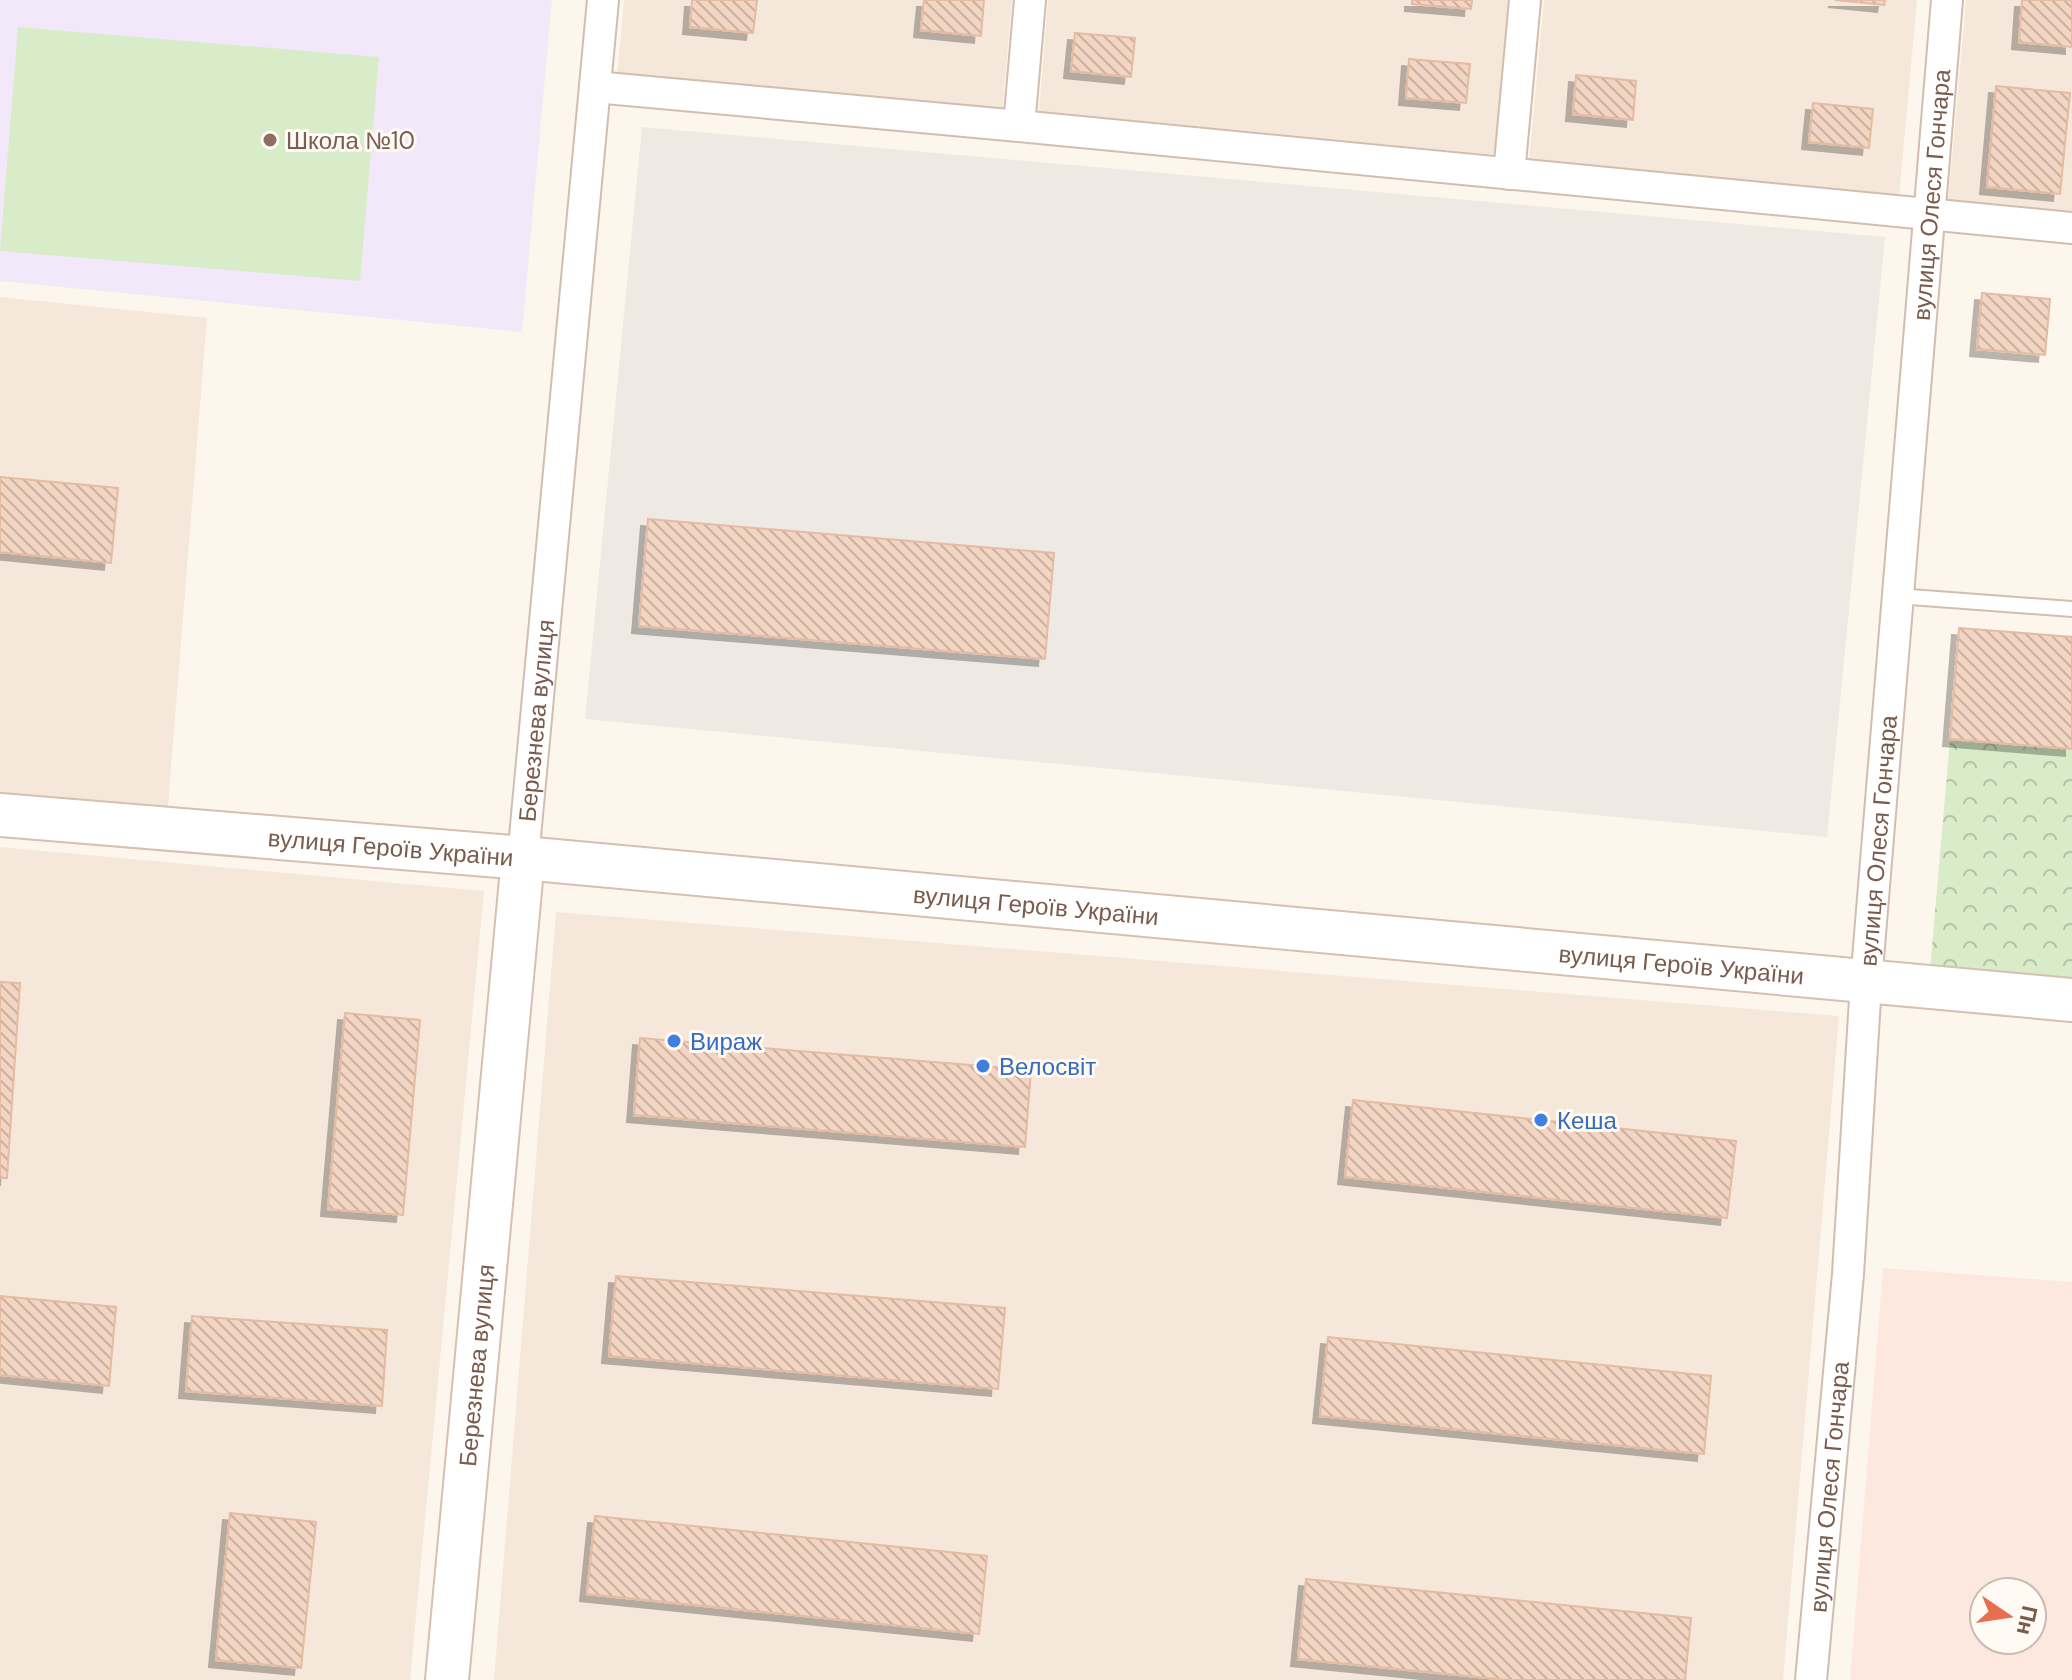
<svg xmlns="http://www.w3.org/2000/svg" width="2072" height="1680" viewBox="0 0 2072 1680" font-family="'DM Sans',sans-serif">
<defs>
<pattern id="forest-crowns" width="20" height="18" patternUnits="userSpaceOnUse" patternTransform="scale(2)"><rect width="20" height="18" fill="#d8ecc9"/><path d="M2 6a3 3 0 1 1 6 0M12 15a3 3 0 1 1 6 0" fill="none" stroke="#b4c2a5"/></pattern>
<pattern id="building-back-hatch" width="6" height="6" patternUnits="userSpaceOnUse" patternTransform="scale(2)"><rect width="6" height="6" fill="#f3d5c3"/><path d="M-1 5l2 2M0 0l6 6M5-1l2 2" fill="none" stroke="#cab0a1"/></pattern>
<filter id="shadow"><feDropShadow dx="-7" dy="7" stdDeviation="0" flood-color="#0004"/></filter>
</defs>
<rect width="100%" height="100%" fill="#fdf6ec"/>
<path fill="#f5e8da" d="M 624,0 L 1012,0 L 1002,113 L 617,77 Z
M 1048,0 L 1511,0 L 1497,155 L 1039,111 Z
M 1544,0 L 1917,0 L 1899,197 L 1529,161 Z
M 1966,0 L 2072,0 L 2072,214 L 1948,203 Z
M 0,297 L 207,318 L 166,830 L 0,808 Z
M 0,847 L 484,891 L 410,1680 L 0,1680 Z
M 556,912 L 1839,1016 L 1783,1680 L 494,1680 Z"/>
<path fill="#fde8e0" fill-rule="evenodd" d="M 1883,1268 L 2072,1282 L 2072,1680 L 1850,1680 ZM 1984,1592 L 2032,1592 L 2032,1640 L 1984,1640 Z"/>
<path fill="#efe9e4" d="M 642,127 L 1885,237 L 1827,837 L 585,719 Z"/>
<path fill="#f3e8fa" d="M 0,0 L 552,0 L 522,332 L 0,281 Z"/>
<path fill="url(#forest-crowns)" d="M 1950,739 L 2072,749 L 2072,983 L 1930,970 Z"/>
<path fill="#d8ecc9" d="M 18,27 L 379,57 L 360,281 L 0,251 Z"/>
<path fill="url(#building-back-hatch)" stroke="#e6bba3" stroke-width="2" filter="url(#shadow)" d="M 692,0 L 757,0 L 753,33 L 690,27 Z
M 924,0 L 984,0 L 981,36 L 921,30 Z
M 1412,0 L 1472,0 L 1471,9 L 1412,4 Z
M 1835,0 L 1885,0 L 1884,5 Z
M 2022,0 L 2072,0 L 2072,47 L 2019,42 Z
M 1075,33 L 1135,38 L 1131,77 L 1071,71 Z
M 1409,59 L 1470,64 L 1466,103 L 1406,98 Z
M 1576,75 L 1636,81 L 1633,120 L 1573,114 Z
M 1996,86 L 2070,93 L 2060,194 L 1987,187 Z
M 1813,103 L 1873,109 L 1869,148 L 1809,142 Z
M 1982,293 L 2050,299 L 2045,355 L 1977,349 Z
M 0,477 L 118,488 L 111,563 L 0,552 Z
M 648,519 L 1054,553 L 1045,659 L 639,626 Z
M 1959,628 L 2072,637 L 2072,749 L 1950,739 Z
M 0,982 L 20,983 L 7,1178 L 0,1178 Z
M 345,1013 L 420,1020 L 403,1215 L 328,1209 Z
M 640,1038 L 1031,1070 L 1025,1147 L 634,1115 Z
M 1353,1100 L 1736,1141 L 1727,1218 L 1345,1177 Z
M 616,1276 L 1005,1308 L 998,1389 L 609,1356 Z
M 0,1296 L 116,1307 L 109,1386 L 0,1375 Z
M 192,1316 L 387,1330 L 382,1406 L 186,1391 Z
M 1328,1337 L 1711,1376 L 1704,1454 L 1320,1416 Z
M 230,1513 L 316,1522 L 301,1668 L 216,1660 Z
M 595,1516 L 987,1556 L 979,1634 L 587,1594 Z
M 1306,1579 L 1691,1618 L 1685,1680 L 1508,1680 L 1298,1659 Z"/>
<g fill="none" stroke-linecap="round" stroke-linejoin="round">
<g stroke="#d1beb0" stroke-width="18">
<path id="lane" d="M 1897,596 L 2072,609"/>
</g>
<g stroke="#d1beb0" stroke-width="34">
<g id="street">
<path d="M 595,87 L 1019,126 L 2072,228"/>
<path d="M 1019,126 L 1030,0"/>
<path d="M 1509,174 L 1525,0"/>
<path id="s1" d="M 523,858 L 603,0"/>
<path id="s2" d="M 1811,1680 L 1848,1274 L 1866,983 L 1947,0"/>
</g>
</g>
<g stroke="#d6c0b0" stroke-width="46">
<g id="secondary">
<path id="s3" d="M 0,815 L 523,858 L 2072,1000"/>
<path id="s4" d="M 447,1680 L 523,858"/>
</g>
</g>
<use href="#lane" stroke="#fff" stroke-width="14"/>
<use href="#street" stroke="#fff" stroke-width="30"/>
<use href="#secondary" stroke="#fff" stroke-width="42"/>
</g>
<circle fill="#8d6e63" stroke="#fffaf3" stroke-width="3" cx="270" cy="140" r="8"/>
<g fill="#3f7fe0" stroke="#fffaf3" stroke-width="3">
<circle cx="674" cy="1041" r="8"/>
<circle cx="983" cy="1066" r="8"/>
<circle cx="1541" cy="1120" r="8"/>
</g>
<g text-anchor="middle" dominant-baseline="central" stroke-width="6" stroke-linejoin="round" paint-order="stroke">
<g font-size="24" fill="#785e54" stroke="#fffaf3" text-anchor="start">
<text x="286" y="140">Школа №10</text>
</g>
<g font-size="24" fill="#7a5c4d" stroke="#fffaf3">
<text stroke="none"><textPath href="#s2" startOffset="1490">вулиця Олеся Гончара</textPath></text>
<text stroke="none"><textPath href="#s1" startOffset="138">Березнева вулиця</textPath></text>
<text stroke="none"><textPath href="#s2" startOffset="842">вулиця Олеся Гончара</textPath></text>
<text stroke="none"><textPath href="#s3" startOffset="392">вулиця Героїв України</textPath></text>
<text stroke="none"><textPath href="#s3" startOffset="1040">вулиця Героїв України</textPath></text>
<text stroke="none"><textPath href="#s3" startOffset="1688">вулиця Героїв України</textPath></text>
<text stroke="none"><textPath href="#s4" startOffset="316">Березнева вулиця</textPath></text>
<text stroke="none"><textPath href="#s2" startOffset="194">вулиця Олеся Гончара</textPath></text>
</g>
<g font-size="24" fill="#366cbe" stroke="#fffaf3" text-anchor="start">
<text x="690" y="1041">Вираж</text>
<text x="999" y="1066">Велосвіт</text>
<text x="1557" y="1120">Кеша</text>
</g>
</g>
<g transform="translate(2008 1616) rotate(103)"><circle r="38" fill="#fffaf3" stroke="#cabbb1" stroke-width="2"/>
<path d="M0-6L14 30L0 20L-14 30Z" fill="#e76f51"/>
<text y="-12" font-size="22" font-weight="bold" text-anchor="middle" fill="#7a5c4d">Пн</text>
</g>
</svg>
